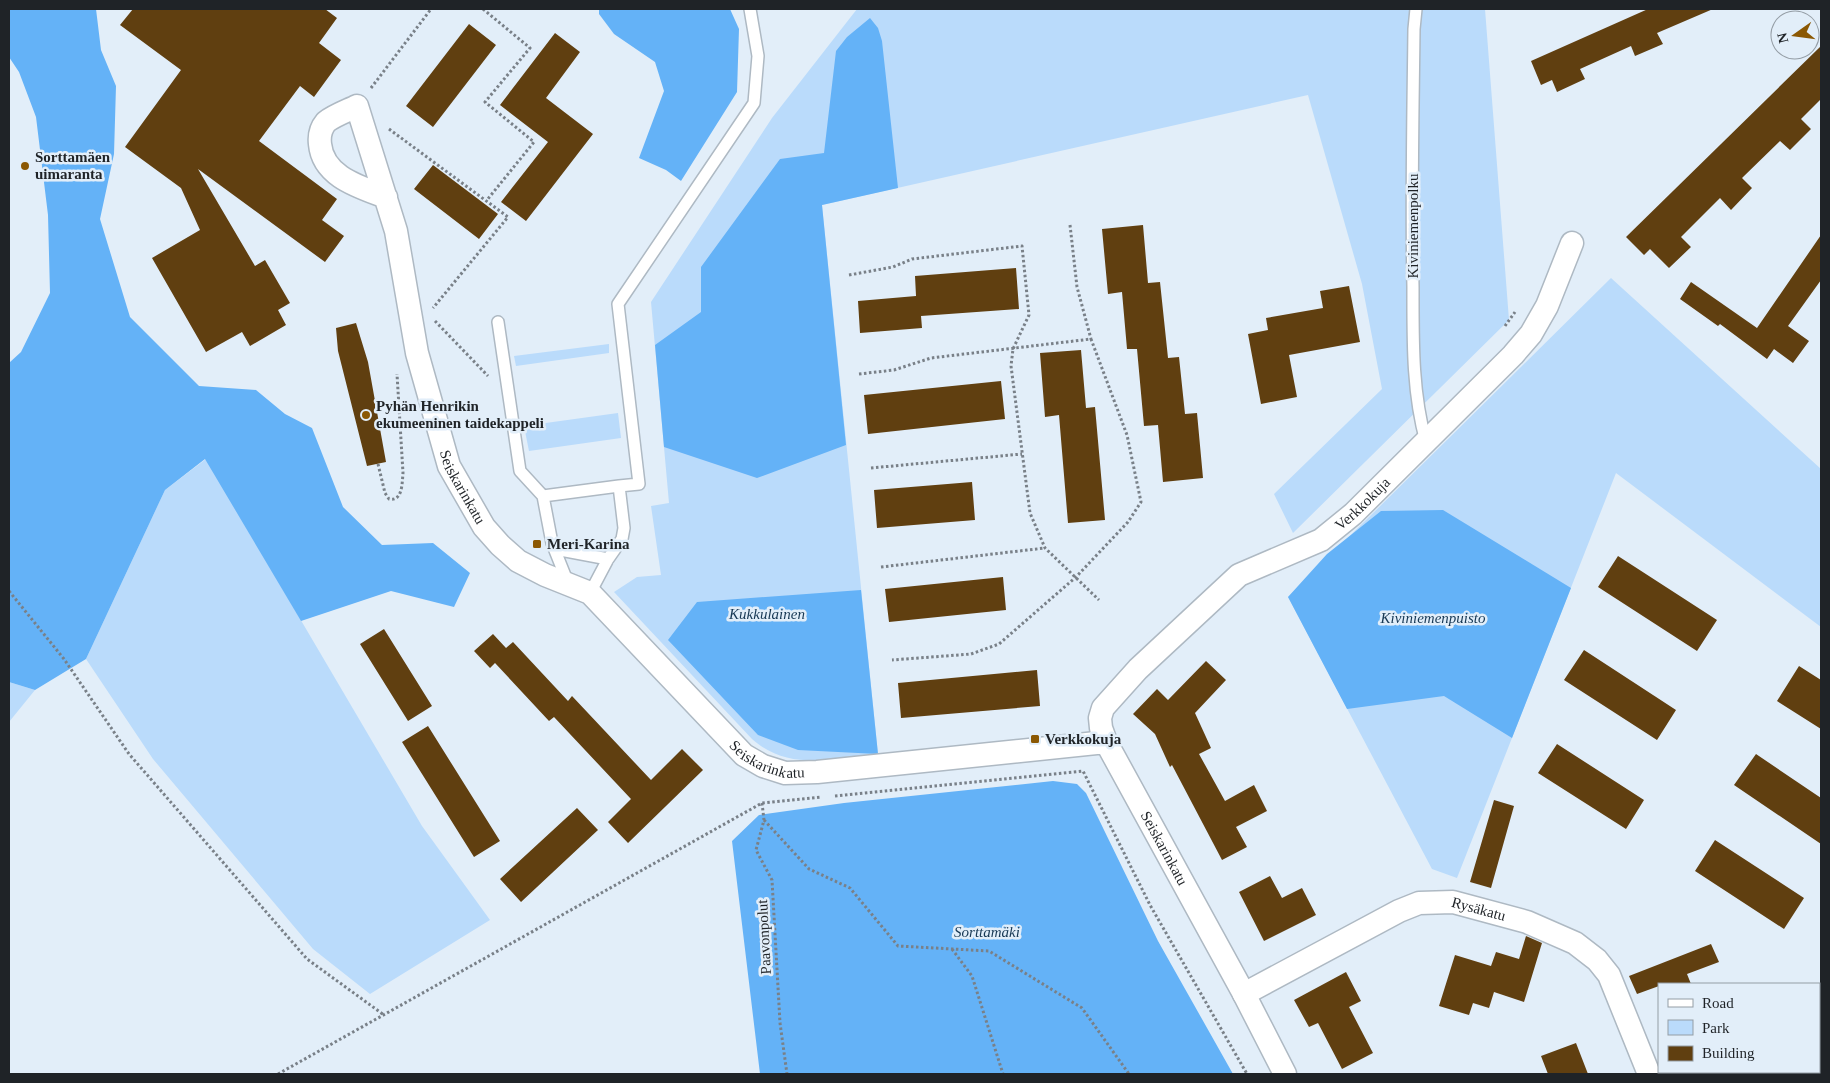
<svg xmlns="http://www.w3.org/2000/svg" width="1830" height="1083" viewBox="0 0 1830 1083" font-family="Georgia,serif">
<rect width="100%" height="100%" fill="#e2eef9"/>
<path fill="#badbfb" d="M 857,9 L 1485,9 L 1509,320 L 1293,533 L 1274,494 L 1382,389 L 1362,284 L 1308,95 L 822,205 L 878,754 C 834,758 789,772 752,739 L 614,592 L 637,577 L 661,575 L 651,506 L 669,503 L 651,302 L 772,118 Z
M 1611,278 L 1821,469 L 1821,627 L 1616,473 L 1457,878 L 1432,869 L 1288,597 Z
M 609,344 L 609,353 L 516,366 L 514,356 Z
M 618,413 L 621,438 L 529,451 L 524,426 Z
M 206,459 L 422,826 L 490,920 L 370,994 L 313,949 L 153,759 L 86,659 L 165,490 Z
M 9,682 L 35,690 L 9,722 Z"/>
<path fill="#64b2f7" d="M 9,9 L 96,9 L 101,50 L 116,86 L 114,154 L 100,219 L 130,317 L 199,386 L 256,390 L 285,414 L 312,428 L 343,507 L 382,545 L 433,543 L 470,573 L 454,607 L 391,591 L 301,621 L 205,459 L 165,490 L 86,659 L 35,690 L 9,682 L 9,363 L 21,352 L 50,293 L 48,215 L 36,117 L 19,72 L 9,57 Z
M 599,9 L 730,9 L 739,29 L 737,92 L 681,181 L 666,170 L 639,158 L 664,91 L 655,62 L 614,34 L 599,14 Z
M 870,18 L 878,28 L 882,41 L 898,188 L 822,205 L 846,445 L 757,478 L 664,447 L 655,345 L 701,312 L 701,267 L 780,159 L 824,153 L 836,51 L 847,37 Z
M 1443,510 L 1571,588 L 1512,738 L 1444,696 L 1347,709 L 1288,597 L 1327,554 L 1381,511 Z
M 861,590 L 878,754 L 798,750 L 758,735 L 668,640 L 697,602 Z
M 1053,781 L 1077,784 L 1086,793 L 1158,941 L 1233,1074 L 760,1074 L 732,841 L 759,815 L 844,803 Z"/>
<path fill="#603f10" d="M 133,9 L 325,9 L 337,18 L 319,43 L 341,60 L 314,97 L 300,86 L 259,141 L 337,199 L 322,220 L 344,236 L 325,262 L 198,169 L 255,266 L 265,260 L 290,303 L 278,310 L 286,325 L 250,346 L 242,332 L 206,352 L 152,258 L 200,230 L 181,188 L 125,147 L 181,70 L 120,25 Z
M 1648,9 L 1713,9 L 1657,33 L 1663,44 L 1635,56 L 1631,46 L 1580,69 L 1585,79 L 1557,92 L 1552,80 L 1541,85 L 1531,61 Z
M 469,24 L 496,45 L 433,127 L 406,106 Z
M 555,33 L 580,52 L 546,98 L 593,134 L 526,221 L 501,202 L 548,142 L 500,105 Z
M 1821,46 L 1821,99 L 1801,119 L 1811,129 L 1790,150 L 1780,141 L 1742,178 L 1752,188 L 1731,210 L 1720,198 L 1681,237 L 1691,247 L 1669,268 L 1650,249 L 1644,255 L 1626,237 Z
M 433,165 L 498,214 L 479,239 L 414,189 Z
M 1143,225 L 1148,283 L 1160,282 L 1168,358 L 1179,357 L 1185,414 L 1197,413 L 1203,478 L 1163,482 L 1158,425 L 1144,426 L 1137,349 L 1127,349 L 1122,292 L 1108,294 L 1102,229 Z
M 1821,235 L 1821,280 L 1788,326 L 1809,341 L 1793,363 L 1774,349 L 1767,359 L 1720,324 L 1718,326 L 1680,299 L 1691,282 L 1757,328 Z
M 1016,268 L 1019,309 L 921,316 L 922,328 L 860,333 L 858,301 L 916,296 L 915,276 Z
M 1349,286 L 1360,342 L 1289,355 L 1297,397 L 1261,404 L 1248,334 L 1268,330 L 1266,318 L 1323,308 L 1320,291 Z
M 356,323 L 368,362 L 386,462 L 367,466 L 338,351 L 336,328 Z
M 1081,350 L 1086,408 L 1095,407 L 1105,520 L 1068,523 L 1059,415 L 1045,417 L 1040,353 Z
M 1001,381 L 1005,419 L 868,434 L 864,395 Z
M 972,482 L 975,520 L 877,528 L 874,490 Z
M 1618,556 L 1717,620 L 1697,651 L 1598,587 Z
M 1003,577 L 1006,610 L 889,622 L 885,589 Z
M 384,629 L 432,706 L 408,721 L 360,644 Z
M 493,634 L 506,648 L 513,642 L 568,701 L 572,696 L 651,780 L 682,749 L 703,770 L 628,843 L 608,822 L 631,799 L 554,717 L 549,721 L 495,663 L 490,668 L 474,651 Z
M 1584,650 L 1676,710 L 1657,740 L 1564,680 Z
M 1206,661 L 1226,680 L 1195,713 L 1211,748 L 1199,754 L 1225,801 L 1254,785 L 1267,811 L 1236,827 L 1247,847 L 1222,860 L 1172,765 L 1170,767 L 1155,734 L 1133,714 L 1157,689 L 1168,700 Z
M 1799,666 L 1821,680 L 1821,729 L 1777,701 Z
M 1037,670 L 1040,706 L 901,718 L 898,683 Z
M 428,726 L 500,841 L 474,857 L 402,742 Z
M 1557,744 L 1644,800 L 1626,829 L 1538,773 Z
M 1756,754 L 1821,798 L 1821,844 L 1734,785 Z
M 1494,800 L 1514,806 L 1491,888 L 1470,882 Z
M 577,808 L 598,830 L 521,902 L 500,879 Z
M 1715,840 L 1804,898 L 1784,929 L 1695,871 Z
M 1270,876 L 1282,898 L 1302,888 L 1316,915 L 1264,941 L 1239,892 Z
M 1526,936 L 1542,943 L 1524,1002 L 1494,992 L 1489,1008 L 1473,1003 L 1469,1015 L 1439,1006 L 1455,955 L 1491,966 L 1496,952 L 1519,959 Z
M 1711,944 L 1719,962 L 1687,974 L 1691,984 L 1659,984 L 1659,986 L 1637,994 L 1629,976 Z
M 1346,972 L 1361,1001 L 1349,1007 L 1373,1053 L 1342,1069 L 1318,1023 L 1309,1027 L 1294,1000 Z
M 1576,1043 L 1588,1074 L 1548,1074 L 1541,1056 Z"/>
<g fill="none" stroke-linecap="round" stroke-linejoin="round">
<g stroke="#aeb9c3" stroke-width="14">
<path id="service" d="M 1416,9 L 1414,29 C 1413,115 1411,201 1413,287 C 1413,339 1412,392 1426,442
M 498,322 L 520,471 L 543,496 L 552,543 L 568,583
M 619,486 L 639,484 L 618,304 L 754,103 L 758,56 L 750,9
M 543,496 L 619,486 L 624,528 L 622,539 L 608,559 L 590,593
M 555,549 L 608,559"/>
</g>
<g stroke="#aeb9c3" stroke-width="25">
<g id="minor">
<path id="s1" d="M 386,197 C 360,187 323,177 320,144 C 319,136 321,128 326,122 C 333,116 349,110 357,106 L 396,231 L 417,353 L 449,466 L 484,527 L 500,545 L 518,561 L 545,575 L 590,593 L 744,755 L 763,766 L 785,773 L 817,772 L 1106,742 L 1244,994 L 1285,1074"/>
<path id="s2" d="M 1106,742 L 1101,728 L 1100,718 L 1103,708 L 1138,669 L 1239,575 L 1321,540 L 1353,514 L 1513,355 L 1531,334 L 1547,306 L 1572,243"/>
<path id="s3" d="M 1244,994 L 1399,911 L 1419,903 L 1453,902 L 1527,922 L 1575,943 L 1597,960 L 1609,975 L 1649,1074"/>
</g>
</g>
<path stroke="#798088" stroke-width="3" stroke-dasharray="2.5 2.5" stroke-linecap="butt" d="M 483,9 L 530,48 L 485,102 L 534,142 L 487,200
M 371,88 L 431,9
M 389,129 L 508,217 L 433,308
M 1070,225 L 1077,287 L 1091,339
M 849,275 L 893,267 L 912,259 L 1022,246 L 1029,315 L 1013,349 L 1011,366 L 1030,513 L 1045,548 L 1099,600
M 435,321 L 488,376
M 1505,326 L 1515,312
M 859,374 L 894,370 L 931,358 L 1091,339 L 1127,435 L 1141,502 L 1128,522 L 1076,577 L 999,644 L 971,654 L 892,660
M 378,464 L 385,493 L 389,499 C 403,502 402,482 403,473 L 397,374
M 871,468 L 1022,454
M 881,567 L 1045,548
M 9,591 L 64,659 L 129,754 L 307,959 L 384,1015
M 835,796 L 1083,771 L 1150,905 L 1247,1074
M 762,803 L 764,820 L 756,850 L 772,880 L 780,1023 L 787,1074
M 764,820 L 809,869 L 850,888 L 898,946 L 989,951 L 1082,1008 L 1129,1074
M 952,949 L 972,976 L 1003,1074
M 278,1074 L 762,803 L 821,797"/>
<use href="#service" stroke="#fff" stroke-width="11"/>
<use href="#minor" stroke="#fff" stroke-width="22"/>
</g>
<g fill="#8b5803" stroke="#e2eef9" stroke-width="2">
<circle cx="25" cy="166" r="5"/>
<circle cx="366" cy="415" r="5"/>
<rect x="532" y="539" width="10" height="10" rx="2.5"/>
<rect x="1030" y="734" width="10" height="10" rx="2.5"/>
</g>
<g text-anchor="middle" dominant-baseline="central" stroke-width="5" stroke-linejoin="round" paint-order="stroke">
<g font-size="15" font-weight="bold" fill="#1f2327" stroke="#e2eef9" text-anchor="start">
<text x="35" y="157">Sorttamäen<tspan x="35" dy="17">uimaranta</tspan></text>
<text x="376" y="406">Pyhän Henrikin<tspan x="376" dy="17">ekumeeninen taidekappeli</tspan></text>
<text x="547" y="544">Meri-Karina</text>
<text x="1045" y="739">Verkkokuja</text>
</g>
<g font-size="15" fill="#1f2327" stroke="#e2eef9">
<text transform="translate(1413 226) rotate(-90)">Kiviniemenpolku</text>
<text stroke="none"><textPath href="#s1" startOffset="545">Seiskarinkatu</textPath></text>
<text stroke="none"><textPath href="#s2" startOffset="370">Verkkokuja</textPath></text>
<text stroke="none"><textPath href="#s1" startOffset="965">Seiskarinkatu</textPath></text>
<text stroke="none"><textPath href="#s1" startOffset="1430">Seiskarinkatu</textPath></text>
<text stroke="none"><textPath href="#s3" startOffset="258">Rysäkatu</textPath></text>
<text transform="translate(764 937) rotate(-93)">Paavonpolut</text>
</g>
<g font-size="15" font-style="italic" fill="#173854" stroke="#e2eef9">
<text x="767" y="614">Kukkulainen</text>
<text x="1433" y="618">Kiviniemenpuisto</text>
<text x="987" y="932">Sorttamäki</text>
</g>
</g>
<rect width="1830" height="1083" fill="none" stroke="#1f2327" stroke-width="20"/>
<rect x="1658" y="983" width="162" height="90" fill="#e2eef9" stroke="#949da5"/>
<rect x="1668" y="999" width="25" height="8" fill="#ffffff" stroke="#949da5"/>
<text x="1702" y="1008" font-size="15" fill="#1f2327">Road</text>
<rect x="1668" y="1020" width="25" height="15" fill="#badbfb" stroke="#949da5"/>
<text x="1702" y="1033" font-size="15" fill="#1f2327">Park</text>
<rect x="1668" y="1046" width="25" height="15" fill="#603f10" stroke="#949da5"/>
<text x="1702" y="1058" font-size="15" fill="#1f2327">Building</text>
<g transform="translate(1795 35) rotate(256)"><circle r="24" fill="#e2eef9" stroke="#949da5"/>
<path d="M0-4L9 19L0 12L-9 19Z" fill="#8b5803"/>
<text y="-8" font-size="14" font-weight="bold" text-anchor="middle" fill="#1f2327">N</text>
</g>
</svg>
